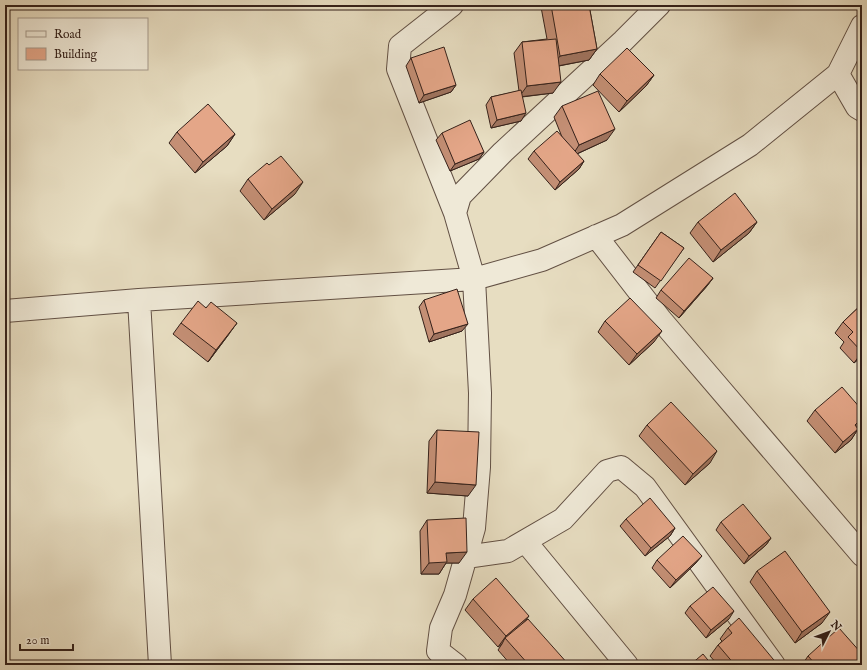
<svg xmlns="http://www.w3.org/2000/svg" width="867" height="670" viewBox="0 0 867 670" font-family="'IM FELL English',serif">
<rect width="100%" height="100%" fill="#e7ddc1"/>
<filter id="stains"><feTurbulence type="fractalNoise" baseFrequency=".005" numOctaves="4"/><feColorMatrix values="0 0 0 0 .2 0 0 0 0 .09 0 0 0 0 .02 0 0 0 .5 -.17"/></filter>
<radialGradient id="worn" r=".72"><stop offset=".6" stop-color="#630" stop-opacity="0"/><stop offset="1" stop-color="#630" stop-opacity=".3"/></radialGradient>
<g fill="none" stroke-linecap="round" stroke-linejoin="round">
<g stroke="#625044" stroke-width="24">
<path id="minor" d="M 452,5 L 400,46 L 398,69 L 455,213
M 862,26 L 838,74 L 857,107 L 862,110
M 596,236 L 661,320 L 862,555
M 139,300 L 160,665
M 5,311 L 139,300 L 474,279 L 542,260 L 622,225 L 750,145 L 838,74
M 525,541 L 627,665
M 466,557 L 508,551 L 563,519 L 607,471 L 621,467 L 645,487 L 774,665
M 456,665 L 438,651 L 441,628 L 455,595 L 474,528 L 479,467 L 480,393 L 474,279 L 455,213 L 460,196 L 503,152 L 623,41 L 659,5"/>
</g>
<use href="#minor" stroke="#efe9d7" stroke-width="22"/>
</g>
<path fill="#c48f75" stroke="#35211a" d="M 542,5 L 589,5 L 597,49 L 589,60 L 559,66 L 553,93 L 522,97 L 521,121 L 491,128 L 486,105 L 491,97 L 519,91 L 514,53 L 522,42 L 547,39 L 541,7 Z
M 411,58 L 456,85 L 451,92 L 419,103 L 406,66 Z
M 600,74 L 654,75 L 646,86 L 619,112 L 593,85 Z
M 562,106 L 607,140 L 577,154 L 584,161 L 579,169 L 555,190 L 528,159 L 534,151 L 562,137 L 554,117 Z
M 177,132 L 235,134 L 227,146 L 195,173 L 169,143 Z
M 442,133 L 484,152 L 479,159 L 450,171 L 436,140 Z
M 248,179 L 295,194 L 264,220 L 240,191 Z
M 698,222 L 757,222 L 749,233 L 713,262 L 690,233 Z
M 661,232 L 684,248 L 655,288 L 633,272 Z
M 713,278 L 707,286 L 679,318 L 656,298 L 661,290 Z
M 424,300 L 462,331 L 429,342 L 419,307 Z
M 862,304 L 862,356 L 854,363 L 840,348 L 844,342 L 835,333 L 843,322 Z
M 605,321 L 654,342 L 629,365 L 598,332 Z
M 181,323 L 229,334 L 208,362 L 173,334 Z
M 815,410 L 858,426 L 857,427 L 858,429 L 851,440 L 835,453 L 807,421 Z
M 647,425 L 710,463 L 685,485 L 639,436 Z
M 437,430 L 468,496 L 427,493 L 429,441 Z
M 626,519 L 675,528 L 670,536 L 645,556 L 620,526 Z
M 427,520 L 459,563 L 446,563 L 439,574 L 421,574 L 420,531 Z
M 721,522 L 771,538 L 766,545 L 744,564 L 716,530 Z
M 657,560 L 696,563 L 670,588 L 652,568 Z
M 757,571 L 822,623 L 795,643 L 750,582 Z
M 473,599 L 525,621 L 569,665 L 511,665 L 498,650 L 502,644 L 498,647 L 465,610 Z
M 690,606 L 729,619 L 706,638 L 685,613 Z
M 728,628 L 778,665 L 718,665 L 710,656 L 718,645 L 722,641 L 720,639 Z
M 808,656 L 862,665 L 802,665 Z"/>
<path fill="#a0745f" stroke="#35211a" d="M 597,49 L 589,60 L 552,67 L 560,56 Z
M 654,75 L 646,86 L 619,112 L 627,101 Z
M 561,82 L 553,93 L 519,97 L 527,86 Z
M 456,85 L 451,92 L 419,103 L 424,95 Z
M 526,113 L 521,121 L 491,128 L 497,120 Z
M 615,129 L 607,140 L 572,156 L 579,145 Z
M 235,134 L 227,146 L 195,173 L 203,162 Z
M 484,152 L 479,159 L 450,171 L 455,164 Z
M 584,161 L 579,169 L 555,190 L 560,182 Z
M 303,182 L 295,194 L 264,220 L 272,209 Z
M 757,222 L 749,233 L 713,262 L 721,250 Z
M 713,278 L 707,286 L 679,318 L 684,311 Z
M 237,323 L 229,334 L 208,362 L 216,350 Z
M 468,324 L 462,331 L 429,342 L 434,334 Z
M 662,331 L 654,342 L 629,365 L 637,354 Z
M 862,352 L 862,356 L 854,363 Z
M 862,418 L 862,421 L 858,426 L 847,436 L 855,425 Z
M 858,429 L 851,440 L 835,453 L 843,442 Z
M 717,451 L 710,463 L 685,485 L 693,474 Z
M 435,482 L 476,485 L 468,496 L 427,493 Z
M 675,528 L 670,536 L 645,556 L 651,548 Z
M 771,538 L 766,545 L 744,564 L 749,556 Z
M 467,552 L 459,563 L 446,563 L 439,574 L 421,574 L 429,563 L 446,553 Z
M 702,556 L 696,563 L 670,588 L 676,580 Z
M 734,611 L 729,619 L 706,638 L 711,630 Z
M 830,612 L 822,623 L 795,643 L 802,632 Z
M 529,616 L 521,627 L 505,638 L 502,644 L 498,647 L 506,636 Z"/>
<path fill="#e4a688" stroke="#35211a" d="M 551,5 L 589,5 L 597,49 L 560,56 Z
M 556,39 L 561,82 L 527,86 L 522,42 Z
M 444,47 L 456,85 L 424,95 L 411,58 Z
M 627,48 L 654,75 L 627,101 L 600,74 Z
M 521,90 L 526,113 L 497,120 L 491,97 Z
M 598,91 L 615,129 L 579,145 L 562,106 Z
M 208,104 L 235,134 L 203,162 L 177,132 Z
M 470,120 L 484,152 L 455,164 L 442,133 Z
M 557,131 L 584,161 L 560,182 L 534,151 Z
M 281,156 L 303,182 L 272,209 L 248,179 L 267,163 L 269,165 Z
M 735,193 L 757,222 L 721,250 L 698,222 Z
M 661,232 L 684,248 L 661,281 L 638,265 Z
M 689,258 L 713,278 L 684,311 L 661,290 Z
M 457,289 L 468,324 L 434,334 L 424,300 Z
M 630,298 L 662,331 L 637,354 L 605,321 Z
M 198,301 L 206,308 L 211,302 L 237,323 L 216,350 L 181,323 Z
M 862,304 L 862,352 L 848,337 L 853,332 L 843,322 Z
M 842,387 L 862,410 L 862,418 L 855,425 L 858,429 L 843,442 L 815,410 Z
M 671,402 L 717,451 L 693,474 L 647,425 Z
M 437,430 L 479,432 L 476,485 L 435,482 Z
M 650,498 L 675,528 L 651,548 L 626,519 Z
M 743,504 L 771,538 L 749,556 L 721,522 Z
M 466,518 L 467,552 L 446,553 L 447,562 L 429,563 L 427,520 Z
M 683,536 L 702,556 L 676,580 L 657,560 Z
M 785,551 L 830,612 L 802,632 L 757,571 Z
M 496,578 L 529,616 L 506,636 L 473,599 Z
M 713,587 L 734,611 L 711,630 L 690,606 Z
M 739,618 L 778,665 L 735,665 L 718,645 L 732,633 L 728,628 Z
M 528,619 L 569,665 L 529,665 L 505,638 Z
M 839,628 L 862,654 L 862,665 L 816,665 L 808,656 Z
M 703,654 L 712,665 L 690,665 Z"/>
<rect width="867" height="670" fill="none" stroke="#e7ddc1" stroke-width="20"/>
<rect x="6" y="6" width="855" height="658" fill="none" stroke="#35211a" stroke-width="2"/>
<rect x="10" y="10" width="847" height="650" fill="none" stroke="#35211a"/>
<rect x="18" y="18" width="130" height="52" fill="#efe9d7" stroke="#a5998b"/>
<rect x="26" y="31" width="20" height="6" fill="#efe9d7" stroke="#a5998b"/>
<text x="54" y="38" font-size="12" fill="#35211a">Road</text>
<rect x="26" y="48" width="20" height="12" fill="#e4a688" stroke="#a5998b"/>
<text x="54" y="58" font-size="12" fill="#35211a">Building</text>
<g transform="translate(829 632) rotate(48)" stroke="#efe9d7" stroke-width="3" paint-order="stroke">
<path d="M0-3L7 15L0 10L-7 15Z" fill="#35211a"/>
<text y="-6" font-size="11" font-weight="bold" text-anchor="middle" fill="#35211a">N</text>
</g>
<path d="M20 644v6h53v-6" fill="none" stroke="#35211a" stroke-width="2"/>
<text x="26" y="644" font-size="12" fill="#35211a" stroke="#efe9d7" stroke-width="3" paint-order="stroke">20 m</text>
<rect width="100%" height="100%" filter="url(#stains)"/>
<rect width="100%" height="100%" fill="url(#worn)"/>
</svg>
